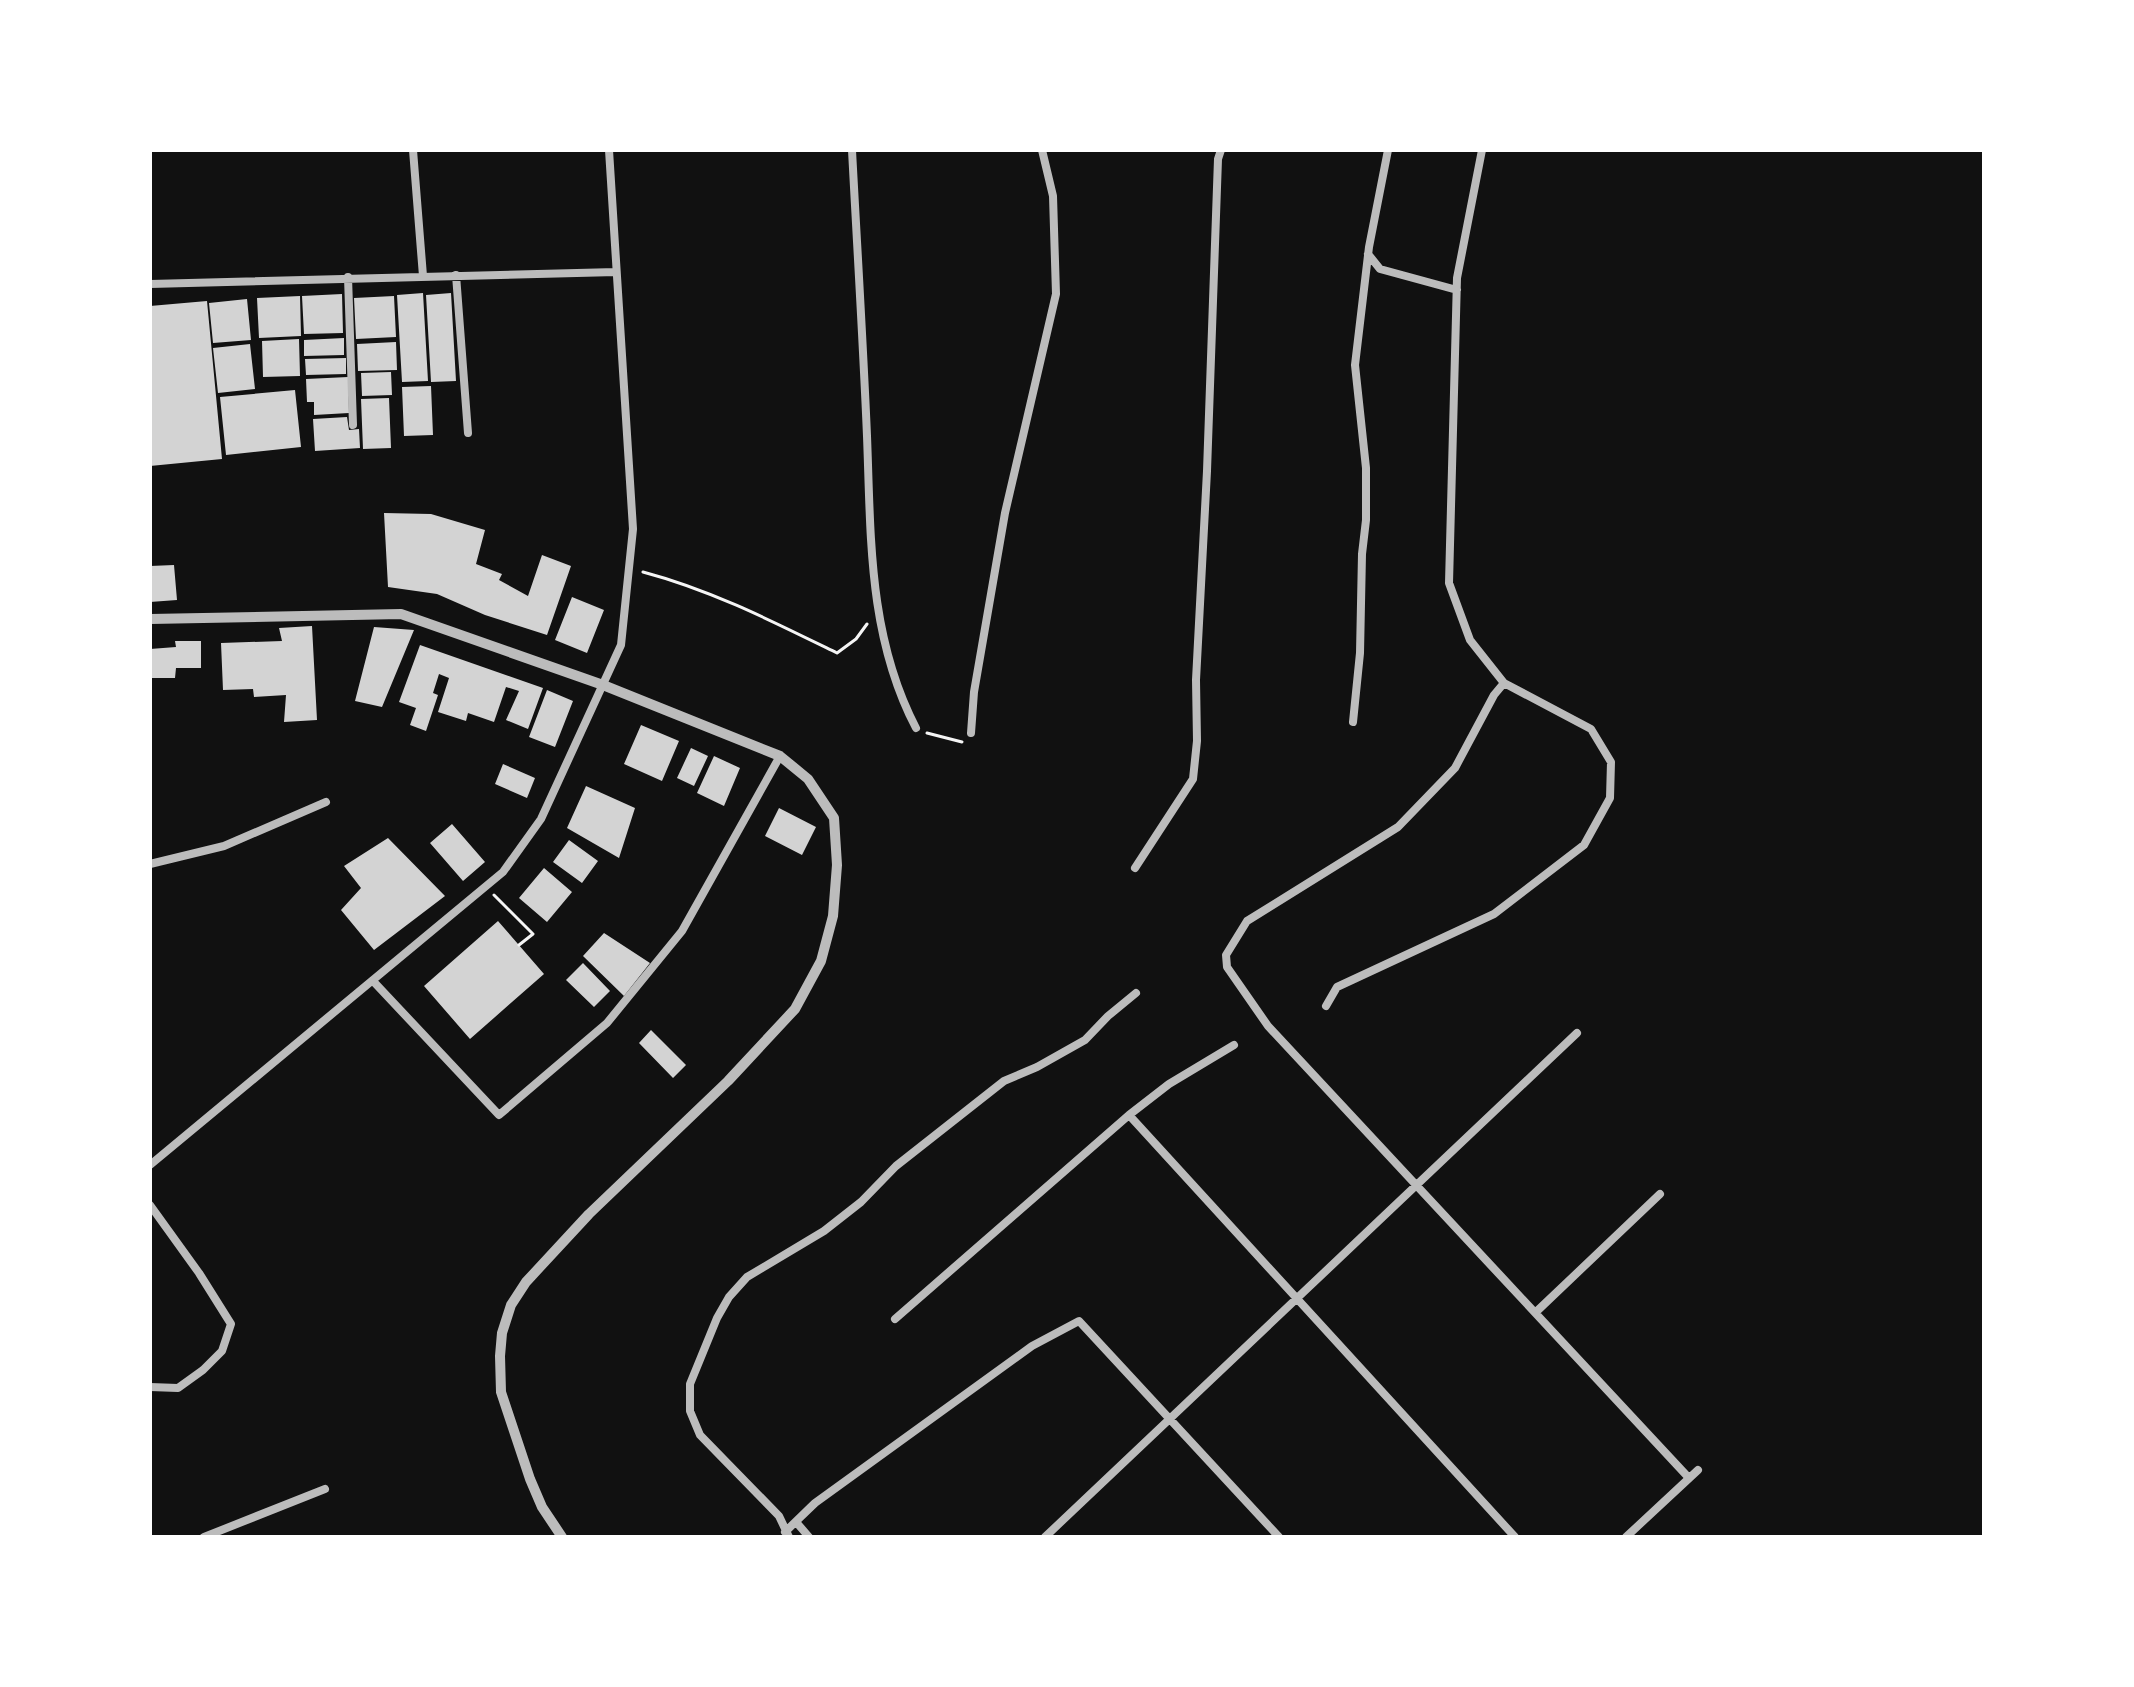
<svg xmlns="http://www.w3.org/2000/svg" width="2134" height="1687" viewBox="0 0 2134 1687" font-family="'Noto Serif',serif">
<rect width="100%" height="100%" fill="#111"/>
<path fill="#d3d3d3" d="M 423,293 L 428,381 L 402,382 L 397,295 Z
M 451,293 L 456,381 L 431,382 L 426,295 Z
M 342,294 L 343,333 L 304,334 L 302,296 Z
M 300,296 L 301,336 L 259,338 L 257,298 Z
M 394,296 L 396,337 L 356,339 L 354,298 Z
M 247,299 L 251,340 L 213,343 L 209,303 Z
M 207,301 L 222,459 L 150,466 L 150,306 Z
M 344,338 L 344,355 L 304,356 L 304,340 Z
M 299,339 L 300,376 L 263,377 L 262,341 Z
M 396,342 L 397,370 L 358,371 L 357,344 Z
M 250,344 L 255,389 L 218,393 L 213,348 Z
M 346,358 L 346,374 L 306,375 L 305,359 Z
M 391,372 L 392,395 L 362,396 L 361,373 Z
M 348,377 L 349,413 L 314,415 L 314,402 L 307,402 L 306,379 Z
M 431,386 L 433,435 L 404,436 L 402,387 Z
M 295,390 L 301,447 L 226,455 L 220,397 Z
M 389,398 L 391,448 L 363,449 L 361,399 Z
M 347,417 L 349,430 L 359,429 L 360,448 L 315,451 L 313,419 Z
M 384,513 L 431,514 L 485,530 L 476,564 L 502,574 L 499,580 L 528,596 L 542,555 L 571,566 L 547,635 L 485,615 L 437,594 L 388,587 Z
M 174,565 L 177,600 L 150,602 L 150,566 Z
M 572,597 L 604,610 L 587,653 L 555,640 Z
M 312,626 L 317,720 L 284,722 L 286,695 L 254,697 L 253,689 L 223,690 L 221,643 L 282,641 L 279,628 Z
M 374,627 L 414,630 L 382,707 L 355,701 Z
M 175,641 L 201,641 L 201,668 L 176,668 L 175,678 L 150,678 L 150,649 L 176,647 Z
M 420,645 L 543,688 L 528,729 L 506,720 L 519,691 L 506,687 L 494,722 L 468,713 L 466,721 L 438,712 L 449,678 L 439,674 L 433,693 L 438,695 L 426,731 L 410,725 L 416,708 L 399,702 Z
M 547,690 L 573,701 L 555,747 L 529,737 Z
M 641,725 L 679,741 L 662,781 L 624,764 Z
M 691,748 L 708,756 L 694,786 L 677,778 Z
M 714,756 L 740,768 L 724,806 L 697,793 Z
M 503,764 L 535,778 L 527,798 L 495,784 Z
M 586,786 L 635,808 L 619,858 L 567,828 Z
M 779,808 L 816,827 L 802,855 L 765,836 Z
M 452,824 L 485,862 L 463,881 L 430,843 Z
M 388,838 L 445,896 L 374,950 L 341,910 L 361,888 L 344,866 Z
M 569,840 L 598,861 L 582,883 L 553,862 Z
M 544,868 L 572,892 L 547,922 L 519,898 Z
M 498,921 L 544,974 L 470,1039 L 424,986 Z
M 604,933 L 650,963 L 624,996 L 583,956 Z
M 583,963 L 610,991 L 594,1007 L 566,980 Z
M 651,1030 L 686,1065 L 673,1078 L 639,1043 Z"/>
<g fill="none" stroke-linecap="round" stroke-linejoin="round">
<path stroke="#f5f5f5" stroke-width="3" d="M 643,572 C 711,590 774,622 837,653 L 856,639 L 867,624
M 927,733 L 962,742
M 494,895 L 533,934 L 519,945"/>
<path stroke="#bcbcbc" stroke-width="8" d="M 413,150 L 423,276
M 852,150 C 857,245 863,341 867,436 C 871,537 868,636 916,728
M 1368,254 L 1380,269 L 1457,290
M 456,275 L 468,433
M 348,277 L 353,425
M 150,284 L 616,272
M 1504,683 L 1494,695 L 1455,768 L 1398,827 L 1247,921 L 1226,955 L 1227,967 L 1268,1026 L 1689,1478
M 1353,722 L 1360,653 L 1362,554 L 1366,520 L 1366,468 L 1355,365 L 1369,247 L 1388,150
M 971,733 L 974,692 L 1005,513 L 1056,294 L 1053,196 L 1042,150
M 150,864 L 224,846 L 326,802
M 1135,868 L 1193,779 L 1197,741 L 1196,680 L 1207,471 L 1218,159 L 1221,150
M 373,981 L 499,1115 L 607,1023 L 682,931 L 780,756
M 1326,1006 L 1337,987 L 1494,914 L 1584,845 L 1610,798 L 1611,762 L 1591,729 L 1504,683 L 1470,640 L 1449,583 L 1457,278 L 1482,150
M 1129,1115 L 1515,1537
M 150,1165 L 503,872 L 541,819 L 621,645 L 633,529 L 609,150
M 150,1205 L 199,1273 L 231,1324 L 222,1351 L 203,1370 L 178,1388 L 150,1387
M 1536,1312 L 1660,1194
M 895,1319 L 1129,1115 L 1169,1084 L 1234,1045
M 796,1522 L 809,1537
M 785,1532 L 815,1503 L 1032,1346 L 1079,1321 L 1279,1537
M 204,1537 L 325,1489
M 789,1537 L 779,1516 L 700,1435 L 690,1411 L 690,1384 L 717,1318 L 729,1297 L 747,1277 L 824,1231 L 861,1202 L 896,1166 L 1004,1081 L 1037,1067 L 1085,1040 L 1108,1016 L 1136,993
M 1045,1537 L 1577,1033
M 1626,1537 L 1698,1470"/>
<path stroke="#bcbcbc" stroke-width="10" d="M 150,619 L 401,614 L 603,685 L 780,756 L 808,779 L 834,818 L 837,865 L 833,916 L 821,961 L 795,1009 L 728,1081 L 589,1214 L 526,1282 L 511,1305 L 502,1333 L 500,1356 L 501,1392 L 530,1479 L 542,1507 L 562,1537"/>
</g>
<rect width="2134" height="1687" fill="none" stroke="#ffffff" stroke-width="304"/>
</svg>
